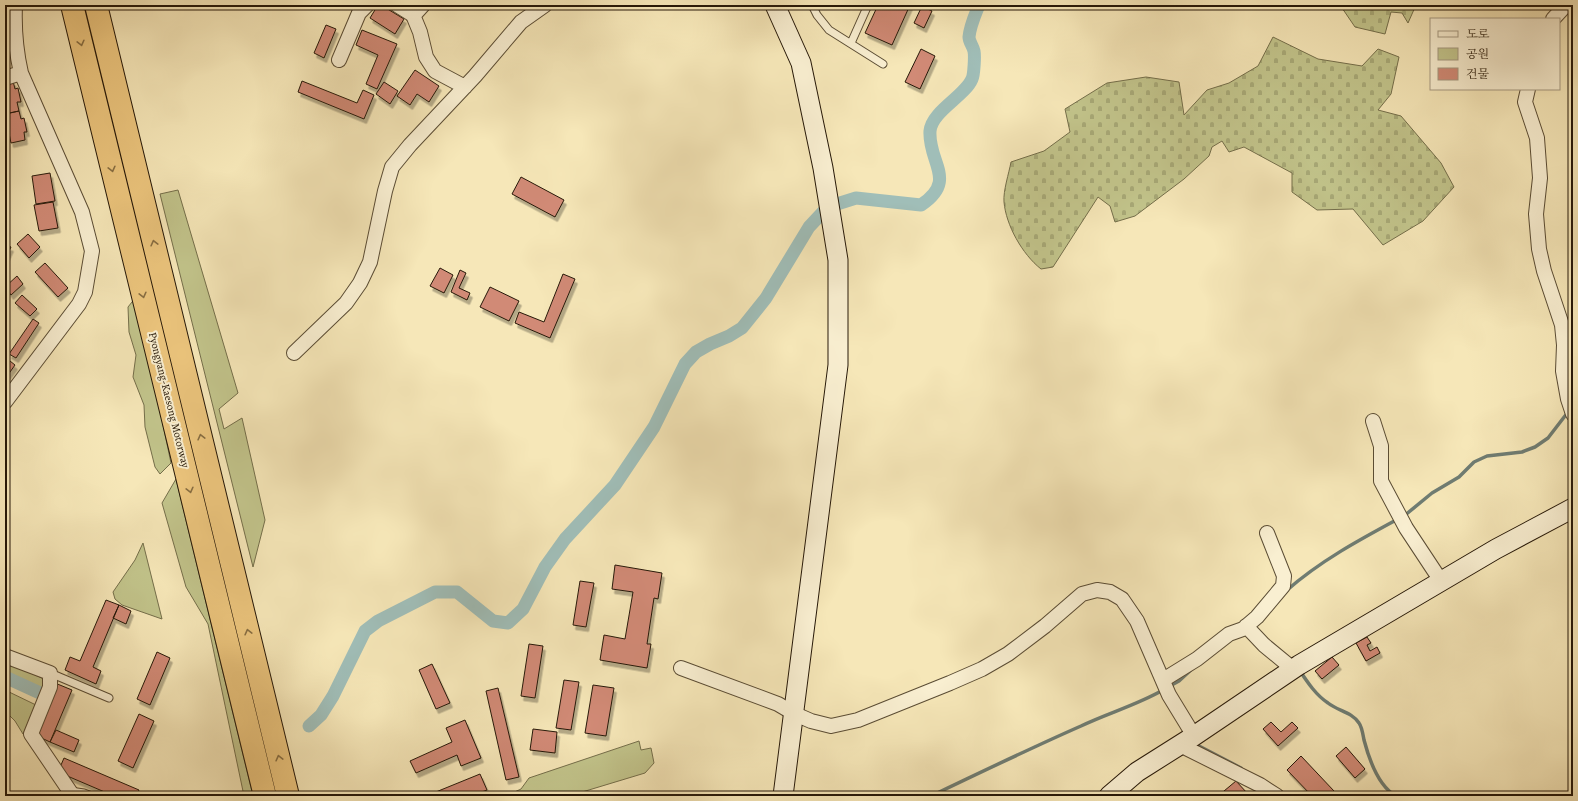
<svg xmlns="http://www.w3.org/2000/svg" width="1578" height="801" viewBox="0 0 1578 801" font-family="Alegreya,'Noto Serif KR',serif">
<defs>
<pattern id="cemetery-stones" width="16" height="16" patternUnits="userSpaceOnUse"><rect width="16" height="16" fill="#c2c48b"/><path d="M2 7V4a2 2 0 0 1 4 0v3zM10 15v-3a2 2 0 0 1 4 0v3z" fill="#a7a876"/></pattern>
<filter id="shadow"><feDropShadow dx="2.5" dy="4.5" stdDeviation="0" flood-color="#0004"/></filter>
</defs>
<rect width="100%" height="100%" fill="#f6e7b8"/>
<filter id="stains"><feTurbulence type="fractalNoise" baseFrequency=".005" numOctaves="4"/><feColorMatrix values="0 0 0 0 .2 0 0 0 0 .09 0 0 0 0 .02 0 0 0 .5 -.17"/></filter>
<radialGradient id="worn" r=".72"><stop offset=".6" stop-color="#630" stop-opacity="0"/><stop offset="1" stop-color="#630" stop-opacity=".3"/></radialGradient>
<path fill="#c2c48b" stroke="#746e4a" d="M 178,190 L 238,393 L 219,409 L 224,429 L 242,418 L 265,520 L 253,567 L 160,194 Z
M 136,297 L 171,463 L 160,474 L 155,467 L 145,427 L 144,405 L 133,377 L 136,355 L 129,332 L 128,307 Z
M 176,479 L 253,796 L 244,796 L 208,624 L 186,587 L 162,503 Z
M 143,543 L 162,619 L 122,605 L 115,599 L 113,592 L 135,560 Z
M 5,661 L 46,680 L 43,689 L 5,672 Z
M 5,690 L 36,705 L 23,734 L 15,721 L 5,711 Z
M 639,741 L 641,750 L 651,748 L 654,763 L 645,773 L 569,796 L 506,796 L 521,789 L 529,778 Z"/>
<path fill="url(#cemetery-stones)" stroke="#746e4a" d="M 1340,5 L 1416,5 L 1408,23 L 1402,13 L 1391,12 L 1385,34 L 1355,27 Z
M 1273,37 L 1318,59 L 1362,66 L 1378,49 L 1399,57 L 1391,94 L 1378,110 L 1401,116 L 1441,163 L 1454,187 L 1423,221 L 1383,245 L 1353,209 L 1317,210 L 1292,192 L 1292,173 L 1244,147 L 1229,152 L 1222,141 L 1212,147 L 1209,156 L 1184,179 L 1135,216 L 1115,222 L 1110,206 L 1098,197 L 1053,267 L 1041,269 C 1022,254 1006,225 1004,202 C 1003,191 1009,173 1011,162 L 1044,151 L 1070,132 L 1065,109 L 1107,83 L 1146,77 L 1179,82 L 1184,115 L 1207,90 L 1229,83 L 1258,66 Z"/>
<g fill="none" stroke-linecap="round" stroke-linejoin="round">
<path stroke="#6f7c72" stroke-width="3.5" d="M 1404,516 L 1432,493 L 1459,477 L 1474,462 L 1487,456 L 1522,452 L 1535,447 L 1548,438 L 1568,412
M 1286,591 C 1320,561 1359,540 1398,519
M 1300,671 C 1308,683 1316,695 1328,703 C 1338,711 1352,712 1359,723 C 1362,727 1363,735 1364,740 C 1369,759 1378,786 1396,796
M 1168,687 L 1179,681 L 1192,669
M 1195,741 L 1199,746 L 1241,768
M 1279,792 L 1292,796
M 931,796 C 981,772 1031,748 1081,726 C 1108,713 1137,705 1163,690"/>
<path stroke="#a0beb8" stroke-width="13" d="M 5,677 L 40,693
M 309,726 L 321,715 L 333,696 L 365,631 L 378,621 L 435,592 L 457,592 L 493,621 L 508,623 L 523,609 L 545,567 L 565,539 L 615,485 L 654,427 L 685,364 L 696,352 L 710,344 L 729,336 L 742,328 L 766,298 L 809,227 L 823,212 L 837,204 L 856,198 L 921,205 C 958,180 928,163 930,131 C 932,111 965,96 972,79 C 974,75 975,56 974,51 C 973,46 969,42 969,37 C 970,26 975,15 979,5"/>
</g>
<path fill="#d18a76" stroke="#261808" filter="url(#shadow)" d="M 378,5 L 381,5 L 404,19 L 395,34 L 370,18 Z
M 878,5 L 910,5 L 892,45 L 865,33 Z
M 922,6 L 932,11 L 924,28 L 914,23 Z
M 326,25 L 336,29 L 324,58 L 314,53 Z
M 362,30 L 397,44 L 377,89 L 366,84 L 378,55 L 356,45 Z
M 921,49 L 935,56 L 920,89 L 905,82 Z
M 415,70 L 439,86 L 429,102 L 417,94 L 410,105 L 397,96 Z
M 13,81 L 15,89 L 18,88 L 21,102 L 17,102 L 19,111 L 5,114 L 5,83 Z
M 302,81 L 357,103 L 363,90 L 374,95 L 364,119 L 298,92 Z
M 384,82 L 398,91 L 390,104 L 376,94 Z
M 19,111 L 21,119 L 24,118 L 27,132 L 24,132 L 25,140 L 11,143 L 5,114 Z
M 50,173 L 55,201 L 36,204 L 32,176 Z
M 521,177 L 564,200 L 555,217 L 512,194 Z
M 53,202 L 58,228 L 39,231 L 34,205 Z
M 28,234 L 40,247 L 29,258 L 17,244 Z
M 5,245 L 11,247 L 5,260 Z
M 45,263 L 68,288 L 58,297 L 35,272 Z
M 440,268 L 453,275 L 444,293 L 430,286 Z
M 460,270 L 466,273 L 459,288 L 470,293 L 467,300 L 451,292 Z
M 563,274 L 575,279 L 550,338 L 515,323 L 519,312 L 544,322 Z
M 17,276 L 23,284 L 11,295 L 5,287 Z
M 490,287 L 519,301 L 509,321 L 480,307 Z
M 22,295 L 37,309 L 30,316 L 15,303 Z
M 33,319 L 39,323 L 16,358 L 9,354 Z
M 5,357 L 15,365 L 5,379 Z
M 615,565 L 662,573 L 658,599 L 654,598 L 647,644 L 651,644 L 647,668 L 600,660 L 604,635 L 625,639 L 633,592 L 612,589 Z
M 580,581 L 594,583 L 586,627 L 573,625 Z
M 106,600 L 119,605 L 93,667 L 101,671 L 96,684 L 65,670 L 70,657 L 80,661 Z
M 119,605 L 131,611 L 126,624 L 113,618 Z
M 1367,637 L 1371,643 L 1367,645 L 1370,651 L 1377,647 L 1380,653 L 1366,661 L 1356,643 Z
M 529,644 L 543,646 L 535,698 L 521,696 Z
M 157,652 L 170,658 L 150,705 L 137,699 Z
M 1332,657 L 1339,665 L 1322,679 L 1315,671 Z
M 432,664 L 450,703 L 436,709 L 419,670 Z
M 564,680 L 579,682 L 571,730 L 556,728 Z
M 55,683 L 72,690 L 50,742 L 33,734 Z
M 593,685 L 614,688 L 606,736 L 585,733 Z
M 498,688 L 519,777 L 506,780 L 486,691 Z
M 139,714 L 154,721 L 133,768 L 118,761 Z
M 465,720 L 481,758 L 461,766 L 457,755 L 416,773 L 410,761 L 452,742 L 446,728 Z
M 1271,722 L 1281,732 L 1292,722 L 1298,728 L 1278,746 L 1263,729 Z
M 533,729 L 557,732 L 555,753 L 530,750 Z
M 56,730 L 79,740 L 74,752 L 50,742 Z
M 1346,747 L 1365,769 L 1355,778 L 1336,756 Z
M 1301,756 L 1334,791 L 1329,796 L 1312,796 L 1287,770 Z
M 64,758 L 139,790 L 136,796 L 114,796 L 58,772 Z
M 480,774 L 487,790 L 471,796 L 426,796 Z
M 1236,781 L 1248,794 L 1245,796 L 1218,796 Z"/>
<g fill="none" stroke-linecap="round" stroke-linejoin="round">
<g stroke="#5a4c34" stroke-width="9">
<path id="lane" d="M 812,5 L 817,15 L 829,30 L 883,64
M 851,43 L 868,5
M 50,673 L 109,698
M 70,791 L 84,793 L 92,796"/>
</g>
<g stroke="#5a4c34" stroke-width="16">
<path id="street" d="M 397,5 L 413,15 L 420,32 L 426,57 L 435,71 L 465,87
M 413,16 L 423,5
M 1553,19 L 1566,5
M 339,60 L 359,13 L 367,5
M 5,78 L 21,73
M 1528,89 L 1525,102 L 1537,138 L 1540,178 L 1536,214 L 1539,249 L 1544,271 L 1562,325 L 1564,345 L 1563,371 L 1568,399 L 1573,414
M 294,353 L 346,303 L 360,283 L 370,262 L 385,191 L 392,167 L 410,145 L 475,76 L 521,22 L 545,5
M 5,402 L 79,304 L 85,292 L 92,251 L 82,212 L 21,73 C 16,51 14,28 15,5
M 1373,421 L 1381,446 L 1381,481 L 1406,528 L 1441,581
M 1246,626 L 1264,645 L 1293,669
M 5,656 L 50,673 L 50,687 L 31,734 L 73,796
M 681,668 L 778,704 L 795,714 L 811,721 L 831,726 L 858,720 L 950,683 L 982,669 L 1008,654 L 1045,626 L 1082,594 L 1097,590 L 1110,592 L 1122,599 L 1137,621 L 1169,695 L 1194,736
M 1163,680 L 1197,659 L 1229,634 L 1243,629 L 1257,617 L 1283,586 L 1284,576 L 1267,533
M 1180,745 L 1260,785 L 1277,796"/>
</g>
<g stroke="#261808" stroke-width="21">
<path id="secondary" d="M 775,5 L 801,63 L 823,168 L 838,260 L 838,365 L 783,796
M 1109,796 L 1137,772 L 1194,736 L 1299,665 L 1496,549 L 1573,508"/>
</g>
<g stroke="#261808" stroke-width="24">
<path id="highway" d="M 72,5 L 265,796
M 96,5 L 288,796"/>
</g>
<use href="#lane" stroke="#f9efd1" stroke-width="7"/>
<use href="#street" stroke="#f9efd1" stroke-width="14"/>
<use href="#secondary" stroke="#f9efd1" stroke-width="19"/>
<use href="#highway" stroke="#ebc47c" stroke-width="22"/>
</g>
<defs><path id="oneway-chevron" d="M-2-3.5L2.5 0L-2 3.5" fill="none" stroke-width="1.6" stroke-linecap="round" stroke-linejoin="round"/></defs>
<g stroke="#886e42">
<use href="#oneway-chevron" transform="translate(81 43) rotate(76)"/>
<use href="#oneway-chevron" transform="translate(112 169) rotate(76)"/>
<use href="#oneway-chevron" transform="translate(154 243) rotate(-104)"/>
<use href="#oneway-chevron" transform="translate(143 295) rotate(76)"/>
<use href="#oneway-chevron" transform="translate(201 437) rotate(-104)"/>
<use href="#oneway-chevron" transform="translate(190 490) rotate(76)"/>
<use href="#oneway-chevron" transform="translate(248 632) rotate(-104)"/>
<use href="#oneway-chevron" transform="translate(279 758) rotate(-104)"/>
</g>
<g text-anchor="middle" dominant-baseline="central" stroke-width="4" stroke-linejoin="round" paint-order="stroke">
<g font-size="11" fill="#261808" stroke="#f9efd1">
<text transform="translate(169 400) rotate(76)">Pyongyang-Kaesong Motorway</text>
</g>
</g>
<rect width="1578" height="801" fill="none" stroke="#f6e7b8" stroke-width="20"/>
<rect x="6" y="6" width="1566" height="789" fill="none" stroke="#261808" stroke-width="2"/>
<rect x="10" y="10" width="1558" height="781" fill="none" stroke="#261808"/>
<rect x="1430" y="18" width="130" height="72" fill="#f9efd1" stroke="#a59981"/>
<rect x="1438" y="31" width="20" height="6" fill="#f9efd1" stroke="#a59981"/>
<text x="1466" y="38" font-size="12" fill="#261808">도로</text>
<rect x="1438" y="48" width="20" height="12" fill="#c2c48b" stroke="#a59981"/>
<text x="1466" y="58" font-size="12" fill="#261808">공원</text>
<rect x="1438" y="68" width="20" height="12" fill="#d18a76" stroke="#a59981"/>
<text x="1466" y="78" font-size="12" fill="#261808">건물</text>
<rect width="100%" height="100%" filter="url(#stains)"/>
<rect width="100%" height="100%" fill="url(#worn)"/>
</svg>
